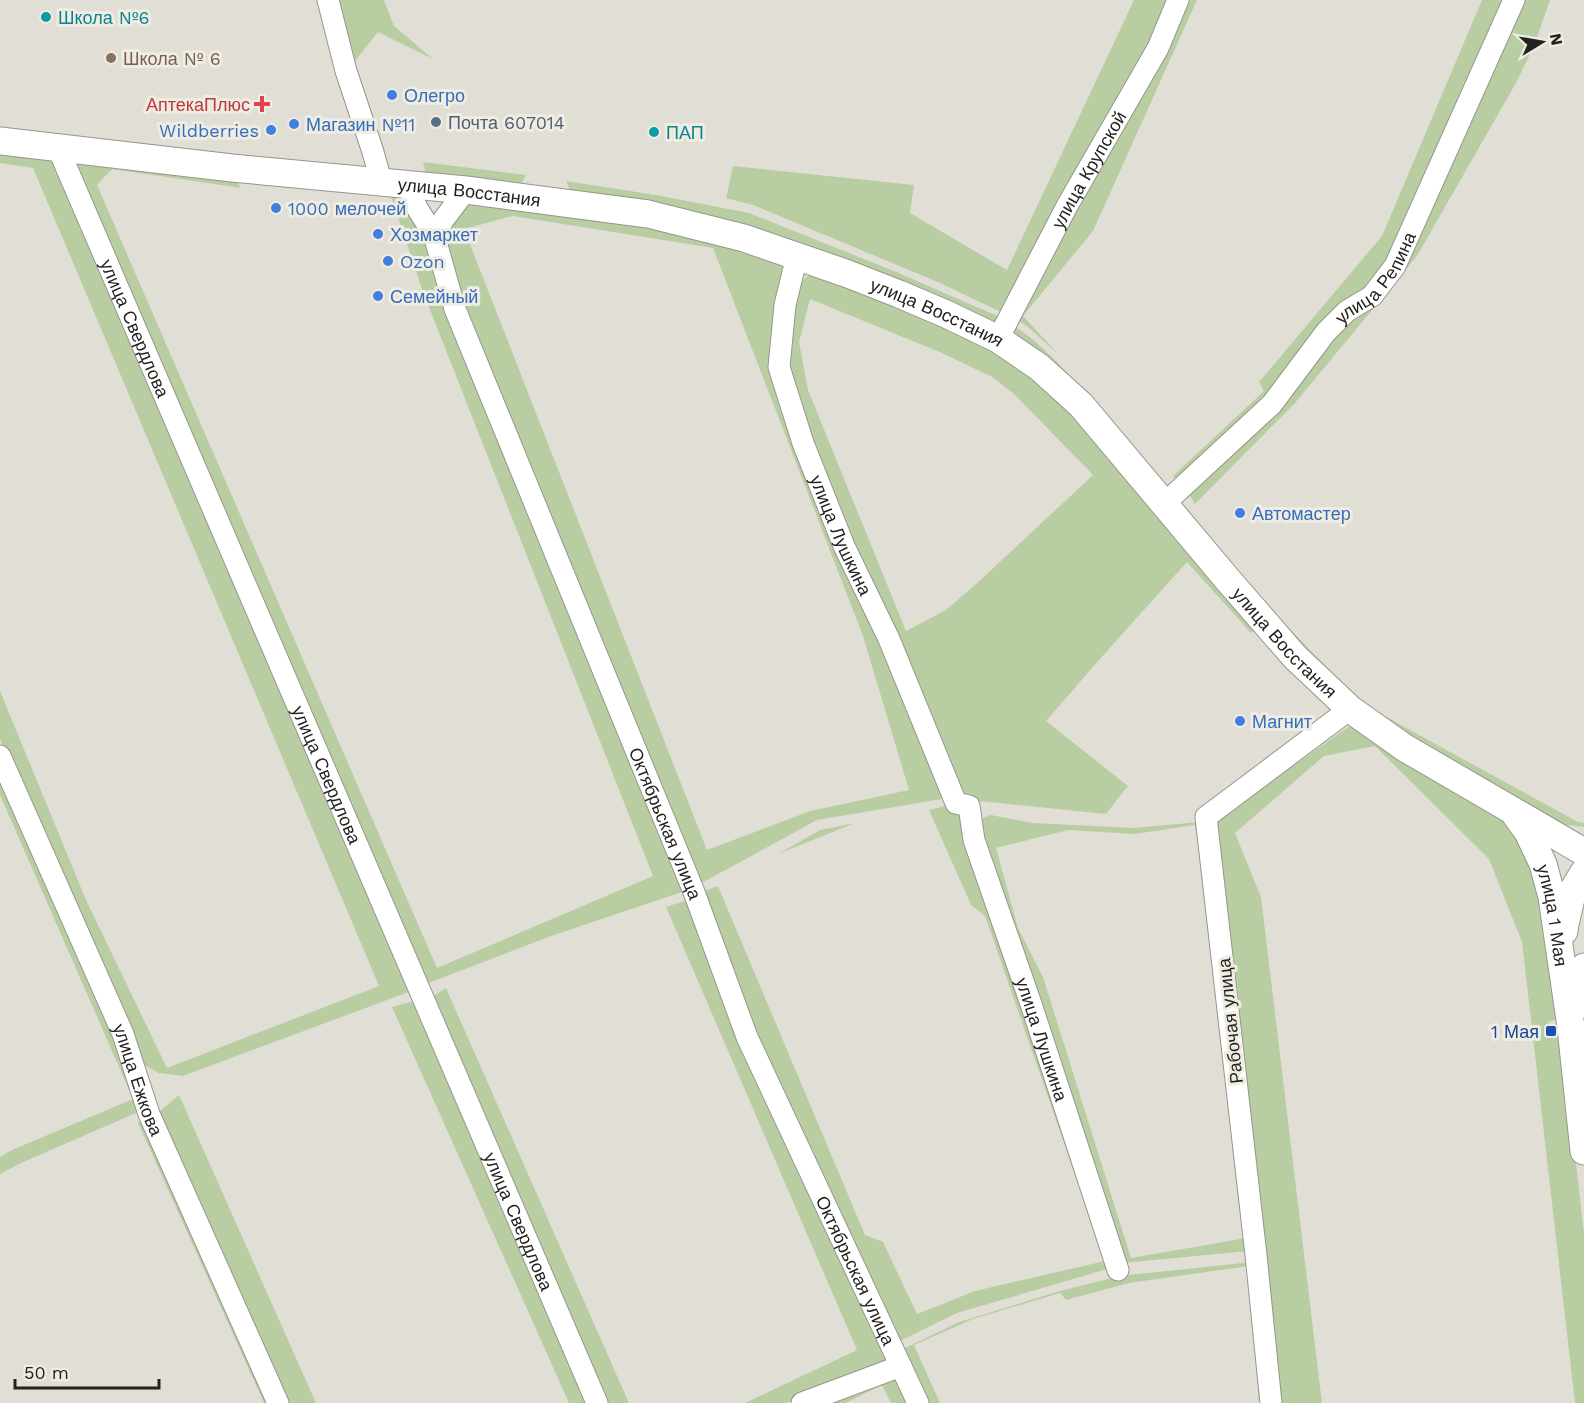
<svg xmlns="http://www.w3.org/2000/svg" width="1584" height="1403" viewBox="0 0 1584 1403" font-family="'Work Sans',sans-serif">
<rect width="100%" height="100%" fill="#e1dfd5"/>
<path fill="#b8cea2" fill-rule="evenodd" d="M 339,0 L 384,0 L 394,26 L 433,59 L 378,32 L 355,61 Z
M 1134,0 L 1171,0 L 1150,49 L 1005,314 L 940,283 L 753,205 L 726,198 L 733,166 L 914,185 L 910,213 L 1007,270 Z
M 1185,0 L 1197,0 L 1093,231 L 1023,316 L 1059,355 L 1028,327 L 1016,319 Z
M 1482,0 L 1505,0 L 1388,261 L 1268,399 L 1179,483 L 1173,476 L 1264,391 L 1259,382 L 1382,236 Z
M 1523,0 L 1550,0 L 1534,46 L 1516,83 L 1417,256 L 1295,403 L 1195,504 L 1187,491 L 1328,338 L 1376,301 Z
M 0,151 L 50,160 L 58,171 L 414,990 L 183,1076 L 159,1073 L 138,1062 L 129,1030 L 0,739 L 0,691 L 86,900 L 167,1068 L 379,986 L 33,168 L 0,163 Z
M 81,159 L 234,177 L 241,188 L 112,169 L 97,185 L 437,968 L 653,876 L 423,292 L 390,193 L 399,196 L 428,241 L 688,890 L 554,935 L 426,984 L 73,163 Z
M 423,162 L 526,175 L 519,188 L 427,178 Z
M 566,181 L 656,195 L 749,213 L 894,271 L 1002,318 L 992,324 L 571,193 Z
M 478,201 L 645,223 L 779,259 L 785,272 L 773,368 L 948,798 L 817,820 L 698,885 L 462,307 L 442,239 L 464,208 ZM 513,216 L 713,248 L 863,636 L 909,790 L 810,811 L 707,850 L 464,229 Z
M 811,273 L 889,301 L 1006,357 L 1073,411 L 1256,628 L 1251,633 L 1187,562 L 1099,660 L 1046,721 L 1128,786 L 1106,814 L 969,800 L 959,797 L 815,458 L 786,364 L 799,284 ZM 810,299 L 942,353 L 992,377 L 1014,394 L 1093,475 L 975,585 L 946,610 L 906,631 L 808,390 L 799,342 Z
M 1013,325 C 1040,342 1063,368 1084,392 C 1114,424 1142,457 1171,490 L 1016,336 Z
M 1273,612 L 1353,694 L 1379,713 L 1578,822 L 1584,823 L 1584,827 L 1559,824 L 1405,736 L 1350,696 L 1271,614 Z
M 1348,727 L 1359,727 L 1506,819 L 1536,863 L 1559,1010 L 1555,1020 L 1548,1022 L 1549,1035 L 1555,1035 L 1563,1047 L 1584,1234 L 1584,1403 L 1575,1403 L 1522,942 L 1489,859 L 1375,746 L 1324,756 L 1235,833 L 1261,897 L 1322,1403 L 1277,1403 L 1216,821 Z
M 0,769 L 118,1035 L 143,1110 L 21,1163 L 0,1174 L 0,1157 L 12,1150 L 133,1099 L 0,795 Z
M 956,803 L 1114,1267 L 957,1313 L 896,1343 L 751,1035 L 699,893 L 718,886 L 865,1235 L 883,1242 L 917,1314 L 975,1291 L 1105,1261 L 985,916 L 971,905 L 929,810 Z
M 991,815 L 1033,823 L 1133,828 L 1200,822 L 1208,898 L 1195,825 L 1135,834 L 1068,830 L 996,848 L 1018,928 L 1043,977 L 1131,1258 L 1246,1238 L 1249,1251 L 1122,1263 L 985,847 L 980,819 Z
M 855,823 L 778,854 L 820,830 Z
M 690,899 L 894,1363 L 786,1403 L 745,1403 L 857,1350 L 666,907 Z
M 446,988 L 629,1403 L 603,1403 L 430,998 Z
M 410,1002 L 421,1003 L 592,1403 L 569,1403 L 392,1007 Z
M 179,1095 L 316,1403 L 283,1403 L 155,1115 Z
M 147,1120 L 274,1403 L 264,1403 L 138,1123 Z
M 1252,1262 L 1266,1403 L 1259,1403 L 1249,1266 L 1129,1283 L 1066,1300 L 1060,1293 L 973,1319 L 914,1345 L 940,1403 L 925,1403 L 901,1350 L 959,1322 L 1060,1291 L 1120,1276 Z
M 897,1373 L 911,1403 L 891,1403 L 882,1385 L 846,1403 L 815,1403 Z"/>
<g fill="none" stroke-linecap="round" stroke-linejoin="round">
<g stroke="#97958b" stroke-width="23">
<g id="minor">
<path d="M 328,0 L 346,71 L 373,152 L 381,181"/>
<path id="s1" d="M 58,148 L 597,1403"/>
<path d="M 407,184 L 417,208 L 434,235"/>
<path id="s2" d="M 466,190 L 444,219 L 434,235 L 455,309 L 694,892 L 747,1037 L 918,1403"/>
<path id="s3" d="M 797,256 L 785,305 L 779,367 L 803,443 L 844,546 L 889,639 L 956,803 L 969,806 L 974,840 L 1031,1004 L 1118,1270"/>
<path id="s4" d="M 998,339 L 1067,206 L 1158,48 L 1178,0"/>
<path id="s5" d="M 1164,504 L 1272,404 L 1326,332 L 1347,311 L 1372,296 L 1395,266 L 1514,0"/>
<path id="s6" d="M 0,756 L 123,1034 L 149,1114 L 278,1403"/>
<path d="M 802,1403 L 901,1366"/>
<path d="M 1271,1403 L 1256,1255 L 1206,817 L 1350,709"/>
</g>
</g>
<g stroke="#97958b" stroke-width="29">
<g id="major">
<path id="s7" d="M 0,141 L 232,168 L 466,190 L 648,214 L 744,238 L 848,274 L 899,294 L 946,314 L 998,339 L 1039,367 L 1081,405 L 1228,580 L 1295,657 L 1350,709 L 1405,748 L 1584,852"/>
<path id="s8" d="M 1515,814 L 1528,832 L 1543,864 L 1552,897 L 1571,1027 L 1584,1151"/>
<path d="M 1564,931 L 1565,924 L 1573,890 L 1584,872"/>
<path d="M 1574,1008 L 1577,988 L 1584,967"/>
</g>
</g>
<use href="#minor" stroke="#fff" stroke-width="21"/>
<use href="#major" stroke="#fff" stroke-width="27"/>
</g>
<g fill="#0f9aa8" stroke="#efede2" stroke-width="2">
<circle cx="46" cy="17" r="6"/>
<circle cx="654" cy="132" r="6"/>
</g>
<circle fill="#8d6e63" stroke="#efede2" stroke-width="2" cx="111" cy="58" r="6"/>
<g fill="#3f7fe0" stroke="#efede2" stroke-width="2">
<circle cx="392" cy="95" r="6"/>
<circle cx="294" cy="124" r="6"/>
<circle cx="271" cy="130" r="6"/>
<circle cx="276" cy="208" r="6"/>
<circle cx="378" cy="234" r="6"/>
<circle cx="388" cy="261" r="6"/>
<circle cx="378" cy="296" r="6"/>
<circle cx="1240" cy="513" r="6"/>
<circle cx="1240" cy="721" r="6"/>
</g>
<path fill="#e0444e" stroke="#efede2" stroke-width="2" d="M259 95h6v6h6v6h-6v6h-6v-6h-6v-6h6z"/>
<circle fill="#5c6f8a" stroke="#efede2" stroke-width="2" cx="436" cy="122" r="6"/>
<rect fill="#1a4fb4" stroke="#efede2" stroke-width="2" x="1545" y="1025" width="12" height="12" rx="3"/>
<g text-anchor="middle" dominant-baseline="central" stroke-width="6" stroke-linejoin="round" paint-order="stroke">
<g font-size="18" fill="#0d838f" stroke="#efede2" text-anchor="start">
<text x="58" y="17">Школа №6</text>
<text x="666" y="132">ПАП</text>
</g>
<g font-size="18" fill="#785e54" stroke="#efede2" text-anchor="start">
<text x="123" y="58">Школа № 6</text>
</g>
<g font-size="18" fill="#366cbe" stroke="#efede2" text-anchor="start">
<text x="404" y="95">Олегро</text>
<text x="306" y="124">Магазин №11</text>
<text x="259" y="130" text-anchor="end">Wildberries</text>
<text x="288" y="208">1000 мелочей</text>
<text x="390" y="234">Хозмаркет</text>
<text x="400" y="261">Ozon</text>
<text x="390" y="296">Семейный</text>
<text x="1252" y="513">Автомастер</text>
<text x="1252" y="721">Магнит</text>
</g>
<g font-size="18" fill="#be3a42" stroke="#efede2" text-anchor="end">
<text x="250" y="104">АптекаПлюс</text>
</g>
<g font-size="18" fill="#4e5e75" stroke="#efede2" text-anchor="start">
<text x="448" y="122">Почта 607014</text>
</g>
<g font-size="18" fill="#23221f" stroke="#efede2">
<text stroke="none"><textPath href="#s4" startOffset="192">улица Крупской</textPath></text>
<text stroke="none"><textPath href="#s7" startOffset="472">улица Восстания</textPath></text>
<text stroke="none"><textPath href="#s5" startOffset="312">улица Репина</textPath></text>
<text stroke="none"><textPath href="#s7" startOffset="958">улица Восстания</textPath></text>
<text stroke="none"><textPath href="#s1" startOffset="196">улица Свердлова</textPath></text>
<text stroke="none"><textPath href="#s3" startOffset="292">улица Лушкина</textPath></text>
<text stroke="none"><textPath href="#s7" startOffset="1444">улица Восстания</textPath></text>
<text stroke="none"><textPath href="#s1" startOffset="682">улица Свердлова</textPath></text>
<text stroke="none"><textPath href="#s2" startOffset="688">Октябрьская улица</textPath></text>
<text stroke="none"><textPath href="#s8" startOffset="110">улица 1 Мая</textPath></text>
<text transform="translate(1230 1021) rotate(-96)">Рабочая улица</text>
<text stroke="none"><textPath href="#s3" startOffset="842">улица Лушкина</textPath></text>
<text stroke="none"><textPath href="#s6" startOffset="352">улица Ежкова</textPath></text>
<text stroke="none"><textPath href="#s1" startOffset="1168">улица Свердлова</textPath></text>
<text stroke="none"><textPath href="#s2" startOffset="1174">Октябрьская улица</textPath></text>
</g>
<g font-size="18" fill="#164399" stroke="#efede2" text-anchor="end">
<text x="1539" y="1031">1 Мая</text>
</g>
</g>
<g transform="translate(1542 42) rotate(79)" stroke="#efede2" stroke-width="4.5" paint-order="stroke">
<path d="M0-4.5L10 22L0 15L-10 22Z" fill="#23221f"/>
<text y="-9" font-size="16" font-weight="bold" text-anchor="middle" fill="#23221f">N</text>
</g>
<path d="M15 1379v9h144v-9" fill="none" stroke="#23221f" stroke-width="3"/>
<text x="24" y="1379" font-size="18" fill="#23221f" stroke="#efede2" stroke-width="4.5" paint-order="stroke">50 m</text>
</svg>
